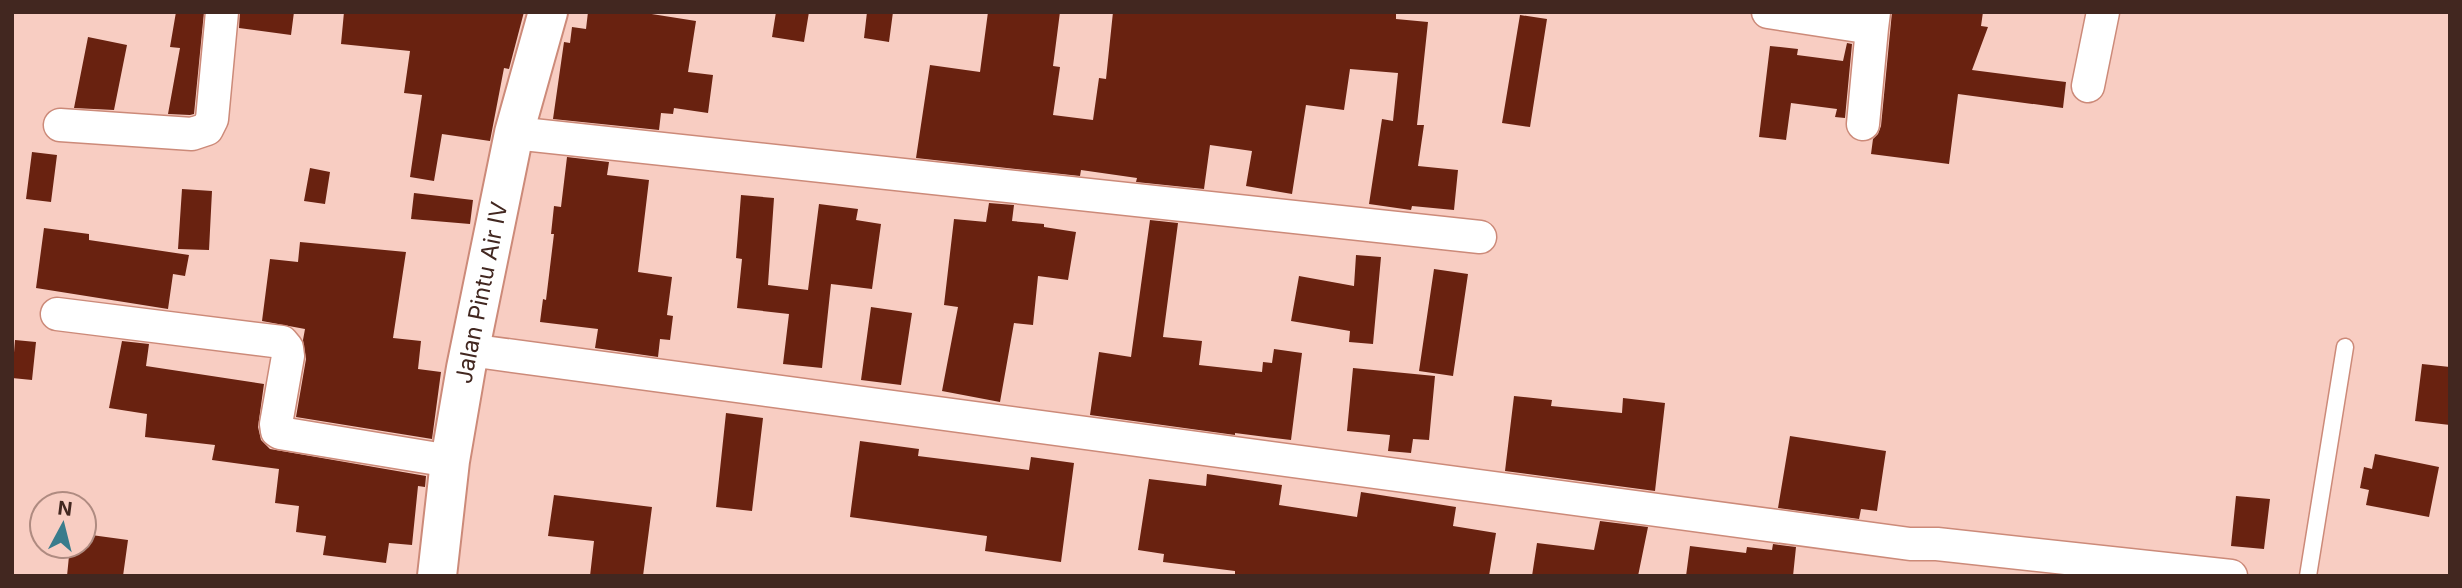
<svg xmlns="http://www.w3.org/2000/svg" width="2462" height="588" viewBox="0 0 2462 588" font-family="Inter,sans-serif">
<rect width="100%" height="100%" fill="#f8cdc2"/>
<path fill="#692210" d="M 176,12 L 204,12 L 194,114 L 190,115 L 168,114 L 180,48 L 170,47 Z
M 240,12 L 294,12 L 291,35 L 239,28 Z
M 344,12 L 524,12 L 509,69 L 504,68 L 490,141 L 442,134 L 434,181 L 410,177 L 422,95 L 404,93 L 410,51 L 341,44 Z
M 588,12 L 639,12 L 696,21 L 688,72 L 713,75 L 708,113 L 674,108 L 673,114 L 661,113 L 659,130 L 553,119 L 564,42 L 570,43 L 572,27 L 586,29 Z
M 776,12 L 809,12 L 804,42 L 772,37 Z
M 867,12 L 893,12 L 889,42 L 864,38 Z
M 988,12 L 1060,12 L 1053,66 L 1060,67 L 1053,115 L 1093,120 L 1099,78 L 1106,79 L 1113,12 L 1396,12 L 1396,19 L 1428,22 L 1417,125 L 1424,125 L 1418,166 L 1458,170 L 1454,210 L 1412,206 L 1411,210 L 1369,204 L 1382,119 L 1393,121 L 1398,73 L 1350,69 L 1344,110 L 1306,105 L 1292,194 L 1246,186 L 1252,151 L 1210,145 L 1204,189 L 1136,182 L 1137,178 L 1081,170 L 1080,176 L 916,158 L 930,65 L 980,72 Z
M 1892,12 L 1983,12 L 1981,26 L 1988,27 L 1972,70 L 2066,82 L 2063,108 L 1958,94 L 1949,164 L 1871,154 L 1873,139 L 1878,134 L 1881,126 Z
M 1520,15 L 1547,19 L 1530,127 L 1502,123 Z
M 88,37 L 127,45 L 114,110 L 74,108 Z
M 1847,43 L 1852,44 L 1845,118 L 1835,117 L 1837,109 L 1791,103 L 1786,140 L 1759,137 L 1770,46 L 1798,49 L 1797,55 L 1843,61 Z
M 32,152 L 57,155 L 51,202 L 26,199 Z
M 567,157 L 609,162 L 607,175 L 649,180 L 638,272 L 672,277 L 667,315 L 673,316 L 670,340 L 660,339 L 658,357 L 595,348 L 598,329 L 540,322 L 543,299 L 546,300 L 554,234 L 551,234 L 554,206 L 561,207 Z
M 310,168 L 330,172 L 325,204 L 304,201 Z
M 182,189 L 212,191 L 209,250 L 178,249 Z
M 414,193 L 473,200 L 470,224 L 411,219 Z
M 741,195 L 774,198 L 768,285 L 808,290 L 819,204 L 858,209 L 856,220 L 881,224 L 872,289 L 831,284 L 822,368 L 783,364 L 789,314 L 737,308 L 742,259 L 736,258 Z
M 989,203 L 1014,205 L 1012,221 L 1044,224 L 1044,227 L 1076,232 L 1068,280 L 1038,276 L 1033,325 L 1014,323 L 1000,402 L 942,391 L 958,307 L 944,305 L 954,219 L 986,222 Z
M 1150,220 L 1178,223 L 1163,337 L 1202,341 L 1199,365 L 1262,372 L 1263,362 L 1272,363 L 1274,349 L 1302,353 L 1291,440 L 1235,433 L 1235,435 L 1090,415 L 1099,352 L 1131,357 Z
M 44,228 L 89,234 L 89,240 L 189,255 L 185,276 L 173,274 L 168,309 L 36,288 Z
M 300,242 L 406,252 L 393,338 L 421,341 L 418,369 L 441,372 L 432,439 L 296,417 L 306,359 L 303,340 L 305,329 L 262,321 L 270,259 L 298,262 Z
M 1356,255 L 1381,257 L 1373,344 L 1349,342 L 1350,331 L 1291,321 L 1299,276 L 1354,286 Z
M 1434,269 L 1468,274 L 1453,376 L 1419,371 Z
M 871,307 L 912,313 L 901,385 L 861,380 Z
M 15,340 L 36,342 L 32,380 L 12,378 Z
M 122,341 L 149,344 L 146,366 L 264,384 L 258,427 L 261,440 L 270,449 L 426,476 L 425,487 L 418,486 L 412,545 L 389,543 L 386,563 L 323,555 L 326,536 L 296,532 L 299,506 L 275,503 L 279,469 L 212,460 L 215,445 L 145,437 L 147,414 L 109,408 Z
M 2422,364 L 2450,367 L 2450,425 L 2415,421 Z
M 1353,368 L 1435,376 L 1429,440 L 1413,439 L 1411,453 L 1388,451 L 1390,435 L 1347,431 Z
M 1514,396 L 1552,400 L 1551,406 L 1622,413 L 1623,398 L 1665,403 L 1655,491 L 1505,471 Z
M 726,413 L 763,418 L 752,511 L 716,507 Z
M 1790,436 L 1886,451 L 1877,511 L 1861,509 L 1859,519 L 1778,508 Z
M 860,441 L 919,449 L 918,456 L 1029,470 L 1031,457 L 1074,463 L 1061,562 L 985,551 L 987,536 L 850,517 Z
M 2375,454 L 2439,467 L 2429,517 L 2366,505 L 2369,490 L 2360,488 L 2364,467 L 2372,469 Z
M 1207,474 L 1282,485 L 1279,505 L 1357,517 L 1361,492 L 1456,507 L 1453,526 L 1496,533 L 1489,576 L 1235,576 L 1235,571 L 1163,562 L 1164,554 L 1138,550 L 1149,479 L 1206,486 Z
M 554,495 L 652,507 L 643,576 L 590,576 L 594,541 L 548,536 Z
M 2236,496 L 2270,499 L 2264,549 L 2231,546 Z
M 1600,521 L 1648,527 L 1638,576 L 1532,576 L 1537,543 L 1594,550 Z
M 84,534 L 128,540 L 123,576 L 67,576 L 70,546 L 84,546 Z
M 1773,544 L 1796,547 L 1793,576 L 1686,576 L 1690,546 L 1746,553 L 1747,547 L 1772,550 Z"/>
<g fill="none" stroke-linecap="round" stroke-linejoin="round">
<g stroke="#cc8a79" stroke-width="19">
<path id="lane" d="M 2308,576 L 2345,347"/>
</g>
<g stroke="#cc8a79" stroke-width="35">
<path id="street" d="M 1768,12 L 1872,28 L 1874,12
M 2088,86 L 2103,12
M 1863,124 L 1872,28
M 60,125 L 192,134 L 207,129 L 212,119 L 222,12
M 514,133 L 1480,237
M 57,314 L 282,342 L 287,348 L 288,356 L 276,424 L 277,431 L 280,433 L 450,461
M 469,350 L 1910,544 L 1937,544 L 2231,576"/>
</g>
<g stroke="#cc8a79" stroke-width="42">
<g id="secondary">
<path id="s1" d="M 437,576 L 450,461 L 466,368 L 514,133 L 548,12"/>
</g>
</g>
<use href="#lane" stroke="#fff" stroke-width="16"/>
<use href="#street" stroke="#fff" stroke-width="32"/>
<use href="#secondary" stroke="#fff" stroke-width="38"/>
</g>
<g text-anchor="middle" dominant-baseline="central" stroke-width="7" stroke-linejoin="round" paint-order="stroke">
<g font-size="23" fill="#422720" stroke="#f8cdc2">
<text stroke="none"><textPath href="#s1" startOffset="287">Jalan Pintu Air IV</textPath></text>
</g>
</g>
<rect width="2462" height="588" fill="none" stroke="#422720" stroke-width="28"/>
<g transform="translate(63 525) rotate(7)"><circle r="33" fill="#f8cdc2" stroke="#af8b81" stroke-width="2"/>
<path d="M0-5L12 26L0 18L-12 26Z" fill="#397c8c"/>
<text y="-10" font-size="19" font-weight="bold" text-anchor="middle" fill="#422720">N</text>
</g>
</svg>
